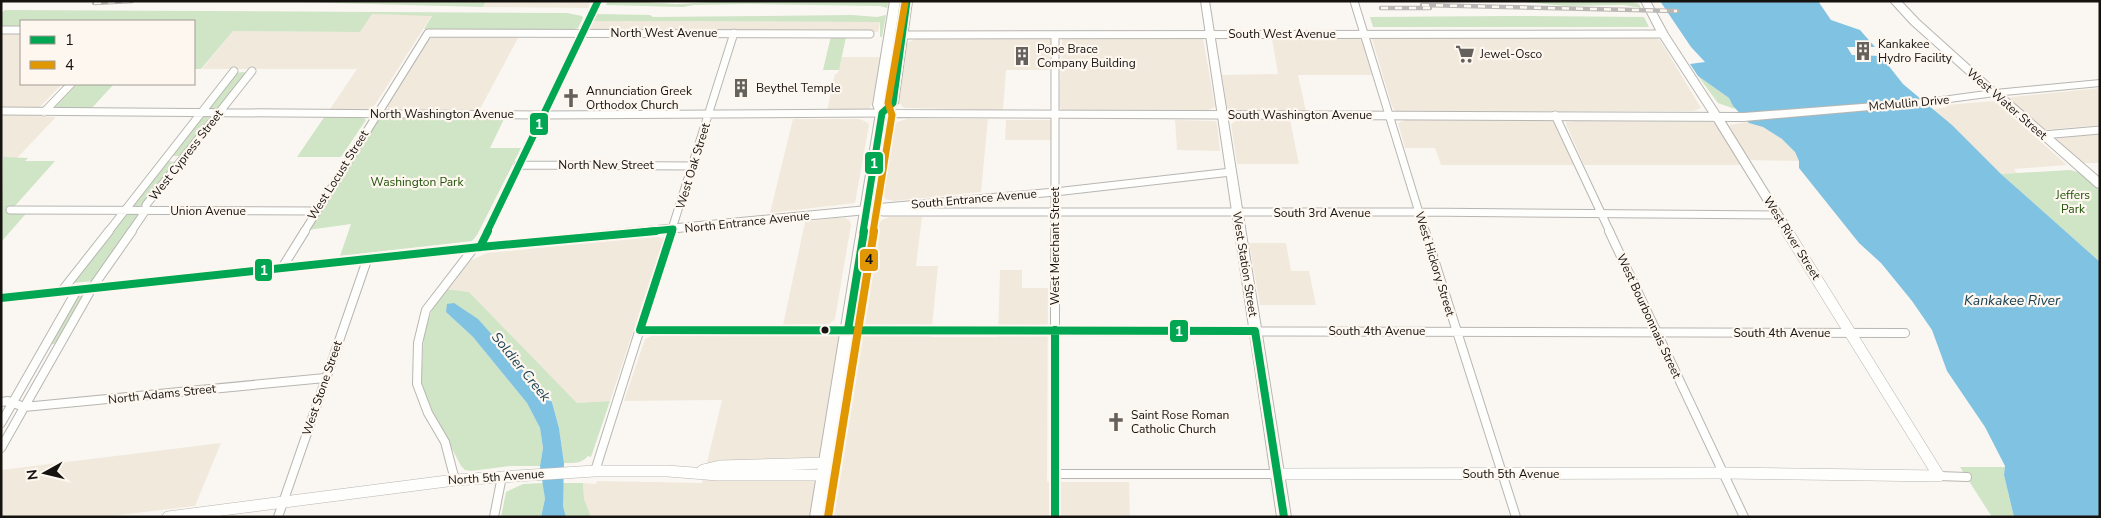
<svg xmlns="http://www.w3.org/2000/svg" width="2101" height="518" viewBox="0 0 2101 518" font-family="'Nunito Sans',sans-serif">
<rect width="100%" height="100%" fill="#faf7f2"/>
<path fill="#f2e9dd" d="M 426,1 L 591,1 L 588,8 L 483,7 L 486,2 Z
M 372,14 L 432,15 L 375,105 L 369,109 L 330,109 L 357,69 L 202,69 L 233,31 L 360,32 Z
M 593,21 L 880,22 L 878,32 L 591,31 L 589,27 Z
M 1,32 L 21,32 L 21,84 L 62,84 L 39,108 L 1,109 Z
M 434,36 L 519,36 L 479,111 L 388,109 L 387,105 L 428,39 Z
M 1051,37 L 1049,70 L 1006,70 L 1003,110 L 909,108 L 904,108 L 898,102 L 905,44 L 917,38 Z
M 1357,37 L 1362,40 L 1372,75 L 1298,75 L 1306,111 L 1234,111 L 1227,108 L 1222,75 L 1278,74 L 1272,39 Z
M 1378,37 L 1655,38 L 1660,40 L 1701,108 L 1694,111 L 1395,111 L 1392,106 L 1372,39 Z
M 1062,38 L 1203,38 L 1215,107 L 1206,111 L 1062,110 L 1059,106 Z
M 842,57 L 881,57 L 872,104 L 869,109 L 827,111 L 835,74 L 838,73 Z
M 2100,88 L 2100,125 L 2044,130 L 2008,99 L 2012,97 Z
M 1993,101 L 1998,104 L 2067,165 L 2014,169 L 2017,173 L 2001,174 L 1934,109 L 1947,107 L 1946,105 Z
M 1,114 L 56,117 L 17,158 L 1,158 Z
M 793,119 L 859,119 L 867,122 L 869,125 L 855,203 L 770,213 Z
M 907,119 L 988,119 L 981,192 L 894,201 L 885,199 L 883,191 L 893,127 L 897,122 Z
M 1239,119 L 1290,120 L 1299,164 L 1237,164 L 1231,124 Z
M 1006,120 L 1051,120 L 1052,140 L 1005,140 Z
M 1175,120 L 1215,121 L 1217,123 L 1220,151 L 1177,150 Z
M 1406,120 L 1554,121 L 1574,165 L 1441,165 L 1435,148 L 1405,148 L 1398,123 Z
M 1573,121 L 1712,122 L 1717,126 L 1741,165 L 1584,165 L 1566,124 L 1566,122 Z
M 1748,122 L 1763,127 L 1782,139 L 1795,152 L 1799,161 L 1748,160 L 1729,125 Z
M 2100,133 L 2100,163 L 2083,163 L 2054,139 Z
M 889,217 L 922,217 L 916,266 L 938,266 L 931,337 L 998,337 L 1000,270 L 1022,270 L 1022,288 L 1048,288 L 1047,482 L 1129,482 L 1130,517 L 591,517 L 584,499 L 583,483 L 596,484 L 597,481 L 702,483 L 722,400 L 624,401 L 645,339 L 651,336 L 862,336 L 879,223 L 882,220 Z
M 836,218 L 846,218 L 850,221 L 851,225 L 835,319 L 828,325 L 783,325 L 805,222 Z
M 657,236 L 663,239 L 663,242 L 610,401 L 577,403 L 469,292 L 446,289 L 471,260 L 487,253 Z
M 1249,243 L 1286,243 L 1291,271 L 1309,271 L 1316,305 L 1260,305 Z
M 221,443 L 195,506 L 102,517 L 1,517 L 1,470 Z"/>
<path fill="#d0e4c6" d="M 257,1 L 486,1 L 483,7 Z
M 629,1 L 676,4 L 732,1 L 889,2 L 887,8 L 880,6 L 749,4 L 694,5 L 683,7 L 606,5 L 607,2 L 602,2 Z
M 1515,1 L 1630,1 L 1639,4 L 1641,8 L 1624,5 L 1566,6 Z
M 5,10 L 567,13 L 582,16 L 583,18 L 578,28 L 569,30 L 424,29 L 432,16 L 372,14 L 360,32 L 233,31 L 201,69 L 194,69 L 194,21 L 21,21 L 21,27 L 1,27 L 1,13 Z
M 596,14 L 650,15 L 653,17 L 852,15 L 877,17 L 886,15 L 882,37 L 880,37 L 880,22 L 593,21 Z
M 1511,16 L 1644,17 L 1649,27 L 1373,27 L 1370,17 Z
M 831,36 L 846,37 L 839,70 L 823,70 Z
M 243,72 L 247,73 L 219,108 L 208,110 L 207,107 L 236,73 Z
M 1698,76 L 1729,98 L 1735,109 L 1718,103 Z
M 77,84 L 114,84 L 90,110 L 56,109 L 56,106 Z
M 203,116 L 211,118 L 181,156 L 171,156 L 200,117 Z
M 325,116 L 363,117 L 366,120 L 341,157 L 297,157 Z
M 381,116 L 505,117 L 490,148 L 521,148 L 477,235 L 472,241 L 340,256 L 351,224 L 308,230 Z
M 3,157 L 28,158 L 25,161 L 55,161 L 14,207 L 31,208 L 1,242 Z
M 167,161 L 175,162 L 145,203 L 140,206 L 133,206 L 132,205 Z
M 2070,170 L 2078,172 L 2100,189 L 2100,262 L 2001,174 Z
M 139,213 L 138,217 L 93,281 L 73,283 L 124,214 Z
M 446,289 L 469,292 L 577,403 L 610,401 L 591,457 L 588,456 C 581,464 574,463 564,463 L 559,428 L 552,401 L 530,379 L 446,312 L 473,337 L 527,403 L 540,428 L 543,448 L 540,466 L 510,466 L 471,471 L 465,470 L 461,466 L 428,403 L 421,382 L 424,333 L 433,307 Z
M 78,296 L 84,296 L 58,343 L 49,345 Z
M 1960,467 L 2005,467 L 2004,475 L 2014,517 L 1992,517 Z
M 543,483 L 545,499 L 541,517 L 501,517 L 506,492 L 523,484 Z
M 563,483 L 583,483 L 584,499 L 591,517 L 566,517 L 563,506 Z"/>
<path fill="#80c2e1" d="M 1660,1 L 1818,1 L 1831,20 L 1860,30 L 1875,47 L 1847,47 L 1852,55 L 1881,56 L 1903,84 L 1952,125 L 2001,174 L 2100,262 L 2100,517 L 2014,517 L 2004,475 L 2005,466 L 1985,427 L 1947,371 L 1932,330 L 1912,301 L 1881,263 L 1859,243 L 1799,168 L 1799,161 L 1795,152 L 1782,139 L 1763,127 L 1749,123 L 1733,106 L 1729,98 L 1698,76 L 1690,64 L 1705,62 L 1691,47 Z
M 454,303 L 478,319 L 552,402 L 559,428 L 564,463 L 563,506 L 566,517 L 541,517 L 545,499 L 540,466 L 543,448 L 540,428 L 527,403 L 473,337 L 446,312 L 447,304 Z"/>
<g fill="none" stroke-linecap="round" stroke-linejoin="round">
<g stroke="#b8b6b2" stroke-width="9">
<path id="minor-far1" d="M 1354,1 L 1425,232
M 1,30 L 21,30
M 902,35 L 1663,34
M 1055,35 L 1055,232
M 1,111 L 542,115 L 882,113
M 44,112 L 71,84
M 1555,115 L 1610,232
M 2043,135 L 2100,130
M 518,165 L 693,166
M 874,208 L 1055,192 L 1231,172
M 10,210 L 316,211
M 867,210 L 884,212 L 1418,212 L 1778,215
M 108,232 L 234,71
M 131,232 L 146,210 L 146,205 L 252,71
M 304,232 L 428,33 L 870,34
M 487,232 L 598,1
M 671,232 L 734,33"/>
</g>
<g stroke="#b8b6b2" stroke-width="10">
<path id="minor" d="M 1055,231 L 1055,517
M 1425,231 L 1516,517
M 1609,231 L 1744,517
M 480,247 L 488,231
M 282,268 L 305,231
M 61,292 L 109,231
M 640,330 L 1905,333
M 1,402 L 8,401 L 24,407 L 325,378
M 1,423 L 77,290
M 1,448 L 92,288 L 132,231
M 595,471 L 671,231
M 1055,474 L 1277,474
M 1939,476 L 1967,477
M 455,480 L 445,442 L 428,413 L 417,384 L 418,343 L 426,310 L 473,249
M 278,517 L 367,260
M 494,517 L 502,476"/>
</g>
<g stroke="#b8b6b2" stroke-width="11">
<path id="tertiary-far1" d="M 1717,117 L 1788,232"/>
</g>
<g stroke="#b8b6b2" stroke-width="12">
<path id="tertiary" d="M 1787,231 L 1939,476
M 703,470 L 720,466 L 827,463
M 1277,474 L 1723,473 L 1939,476
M 168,517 L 455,480 L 595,471 L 668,471 L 718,475 L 825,475"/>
</g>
<g stroke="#b8b6b2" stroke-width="2">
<path id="secondary" d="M 1201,1 L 1209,1 L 1291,517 L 1277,517 Z
M 1641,1 L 1650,1 L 1668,34 L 1722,117 L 1721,119 L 1713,119 L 1658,34 Z
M 2100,80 L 2100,86 L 2004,95 L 2100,178 L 2100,188 L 2096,187 L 1990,93 L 1995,90 Z
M 867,206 L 872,210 L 867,214 L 480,251 L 1,302 L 1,294 L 480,243 Z"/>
</g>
<g stroke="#b8b6b2" stroke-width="2">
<path id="primary" d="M 890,1 L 900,1 L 884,105 L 888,102 L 902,1 L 912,1 L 898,103 L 892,110 L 1744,113 L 1927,99 L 1986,91 L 1911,24 L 1890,1 L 1901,1 L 1919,20 L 2000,93 L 1995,96 L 1927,105 L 1744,121 L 887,117 L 826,517 L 810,517 L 876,113 L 873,105 Z"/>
</g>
<use href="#minor-far1" stroke="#fefefd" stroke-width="7"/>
<use href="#minor" stroke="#fefefd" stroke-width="8"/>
<use href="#tertiary-far1" stroke="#fefefd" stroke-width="9"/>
<use href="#tertiary" stroke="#fefefd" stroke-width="11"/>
<use href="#secondary" fill="#fefefd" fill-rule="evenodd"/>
<use href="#primary" fill="#fefefd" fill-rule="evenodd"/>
<g stroke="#b9b8b6" stroke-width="4.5">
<path id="rail" d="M 94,3 L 132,1
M 1422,5 L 1677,11
M 1381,8 L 1430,8"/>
</g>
<use href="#rail" stroke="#fef7ef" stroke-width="2.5" stroke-dasharray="7" stroke-linecap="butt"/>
<g stroke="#fef7ef" stroke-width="10">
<path id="bus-1-far1" d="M 487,232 L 598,1
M 643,232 L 673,229 L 672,232
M 863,232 L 882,113 L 893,103 L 907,1"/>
</g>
<g stroke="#fef7ef" stroke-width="12">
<path id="bus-1" d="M 672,231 L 640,330 L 1255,331 L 1284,517
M 480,247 L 488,231
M 1,298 L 480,247 L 656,231
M 848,330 L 864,231
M 1055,330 L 1055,517"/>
</g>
<g stroke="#fef7ef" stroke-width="10">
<path id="bus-2-far1" d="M 873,232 L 892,115 L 888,103 L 905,3"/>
</g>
<g stroke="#fef7ef" stroke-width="12">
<path id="bus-2" d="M 828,517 L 874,231"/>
</g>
<use href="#bus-1-far1" stroke="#00a651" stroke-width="7"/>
<use href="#bus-1" stroke="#00a651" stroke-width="8"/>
<use href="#bus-2-far1" stroke="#e09702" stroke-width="7"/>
<use href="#bus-2" stroke="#e09702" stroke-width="8"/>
</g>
<defs>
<g id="building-bare" transform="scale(1.5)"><path d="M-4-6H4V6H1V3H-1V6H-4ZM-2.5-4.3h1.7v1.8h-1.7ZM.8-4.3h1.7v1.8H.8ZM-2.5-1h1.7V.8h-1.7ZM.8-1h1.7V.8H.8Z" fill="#65625e" stroke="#fef7ef" stroke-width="2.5" paint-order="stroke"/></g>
<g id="supermarket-bare" transform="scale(1.5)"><path d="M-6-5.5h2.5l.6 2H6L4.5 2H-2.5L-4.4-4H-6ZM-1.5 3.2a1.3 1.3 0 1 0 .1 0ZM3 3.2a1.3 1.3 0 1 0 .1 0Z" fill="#65625e" stroke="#fef7ef" stroke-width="2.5" paint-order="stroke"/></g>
<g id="church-bare" transform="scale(1.5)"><path d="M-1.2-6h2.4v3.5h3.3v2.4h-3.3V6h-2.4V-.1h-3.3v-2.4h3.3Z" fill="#65625e" stroke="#fef7ef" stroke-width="2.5" paint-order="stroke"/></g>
</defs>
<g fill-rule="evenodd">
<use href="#building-bare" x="1863" y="51"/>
<use href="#supermarket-bare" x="1465" y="54"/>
<use href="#building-bare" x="1022" y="56"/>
<use href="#building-bare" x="741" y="88"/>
<use href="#church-bare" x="571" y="98"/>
<use href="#church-bare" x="1116" y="422"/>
</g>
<circle fill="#15120f" stroke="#fef7ef" stroke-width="2" cx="825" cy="330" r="4.5"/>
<g text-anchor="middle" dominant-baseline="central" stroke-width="4.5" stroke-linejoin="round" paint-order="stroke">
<g font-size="12" fill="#15120f" stroke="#fef7ef">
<text x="664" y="33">North West Avenue</text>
<text x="1282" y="34">South West Avenue</text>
<text transform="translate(1909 103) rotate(-5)">McMullin Drive</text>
<text transform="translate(2007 104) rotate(41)">West Water Street</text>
<text x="442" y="114">North Washington Avenue</text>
<text x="1300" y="115">South Washington Avenue</text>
<text transform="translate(186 155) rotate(-52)">West Cypress Street</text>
<text x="606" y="165">North New Street</text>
<text transform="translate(693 166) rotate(-73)">West Oak Street</text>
<text transform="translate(338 175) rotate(-58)">West Locust Street</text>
<text transform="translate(974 199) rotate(-5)">South Entrance Avenue</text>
<text x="208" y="211">Union Avenue</text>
<text x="1322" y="213">South 3rd Avenue</text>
<text transform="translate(747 222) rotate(-6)">North Entrance Avenue</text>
<text transform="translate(1792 238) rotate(58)">West River Street</text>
<text transform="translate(1055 246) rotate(-90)">West Merchant Street</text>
<text transform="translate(1245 264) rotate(81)">West Station Street</text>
<text transform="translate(1435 264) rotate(73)">West Hickory Street</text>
<text transform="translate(1649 316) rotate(65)">West Bourbonnais Street</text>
<text x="1377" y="331">South 4th Avenue</text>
<text x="1782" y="333">South 4th Avenue</text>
<text transform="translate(322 388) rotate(-71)">West Stone Street</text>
<text transform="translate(162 394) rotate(-6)">North Adams Street</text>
<text x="1511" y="474">South 5th Avenue</text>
<text transform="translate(496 477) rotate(-4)">North 5th Avenue</text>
</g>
<g font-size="12" fill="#15120f" stroke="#fef7ef" text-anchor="start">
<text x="1878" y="44">Kankakee<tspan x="1878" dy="14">Hydro Facility</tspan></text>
<text x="1037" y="49">Pope Brace<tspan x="1037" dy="14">Company Building</tspan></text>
<text x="1480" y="54">Jewel-Osco</text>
<text x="756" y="88">Beythel Temple</text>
<text x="586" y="91">Annunciation Greek<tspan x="586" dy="14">Orthodox Church</tspan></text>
<text x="1131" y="415">Saint Rose Roman<tspan x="1131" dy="14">Catholic Church</tspan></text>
</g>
<g font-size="12" fill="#1f5107" stroke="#fef7ef">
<text x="417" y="182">Washington Park</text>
<text x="2073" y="195">Jeffers<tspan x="2073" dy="14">Park</tspan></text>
</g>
<g font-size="14" font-style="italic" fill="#153e52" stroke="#fef7ef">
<text x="2012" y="300">Kankakee River</text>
<text transform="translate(521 367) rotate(51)">Soldier Creek</text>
</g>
</g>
<g stroke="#fef7ef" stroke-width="2">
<rect x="529" y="112" width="20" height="24" rx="5" fill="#00a651"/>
<rect x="864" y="151" width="20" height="24" rx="5" fill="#00a651"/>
<rect x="859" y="248" width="20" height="24" rx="5" fill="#e09702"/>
<rect x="254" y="258" width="19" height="24" rx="5" fill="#00a651"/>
<rect x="1169" y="319" width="20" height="24" rx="5" fill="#00a651"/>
</g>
<g font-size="14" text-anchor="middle" font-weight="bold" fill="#fff">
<text x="539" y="129">1</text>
<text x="874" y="168">1</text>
<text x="264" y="275">1</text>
<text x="1179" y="336">1</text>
</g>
<g font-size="14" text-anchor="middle" font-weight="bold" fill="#111">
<text x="869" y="264">4</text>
</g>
<rect width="2101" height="518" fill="none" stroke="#15120f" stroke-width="5"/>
<rect x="20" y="20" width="175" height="65" fill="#fef7ef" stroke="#a19b95"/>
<rect x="30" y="36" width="25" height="8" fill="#00a651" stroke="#a19b95"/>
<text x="65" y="45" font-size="15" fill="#15120f">1</text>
<rect x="30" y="61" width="25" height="8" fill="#e09702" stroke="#a19b95"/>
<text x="65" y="70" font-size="15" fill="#15120f">4</text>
<g transform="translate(45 473) rotate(262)" stroke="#fef7ef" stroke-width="4" paint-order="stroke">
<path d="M0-4L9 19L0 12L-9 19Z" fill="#15120f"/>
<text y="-8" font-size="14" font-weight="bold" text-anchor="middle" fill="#15120f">N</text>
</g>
</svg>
